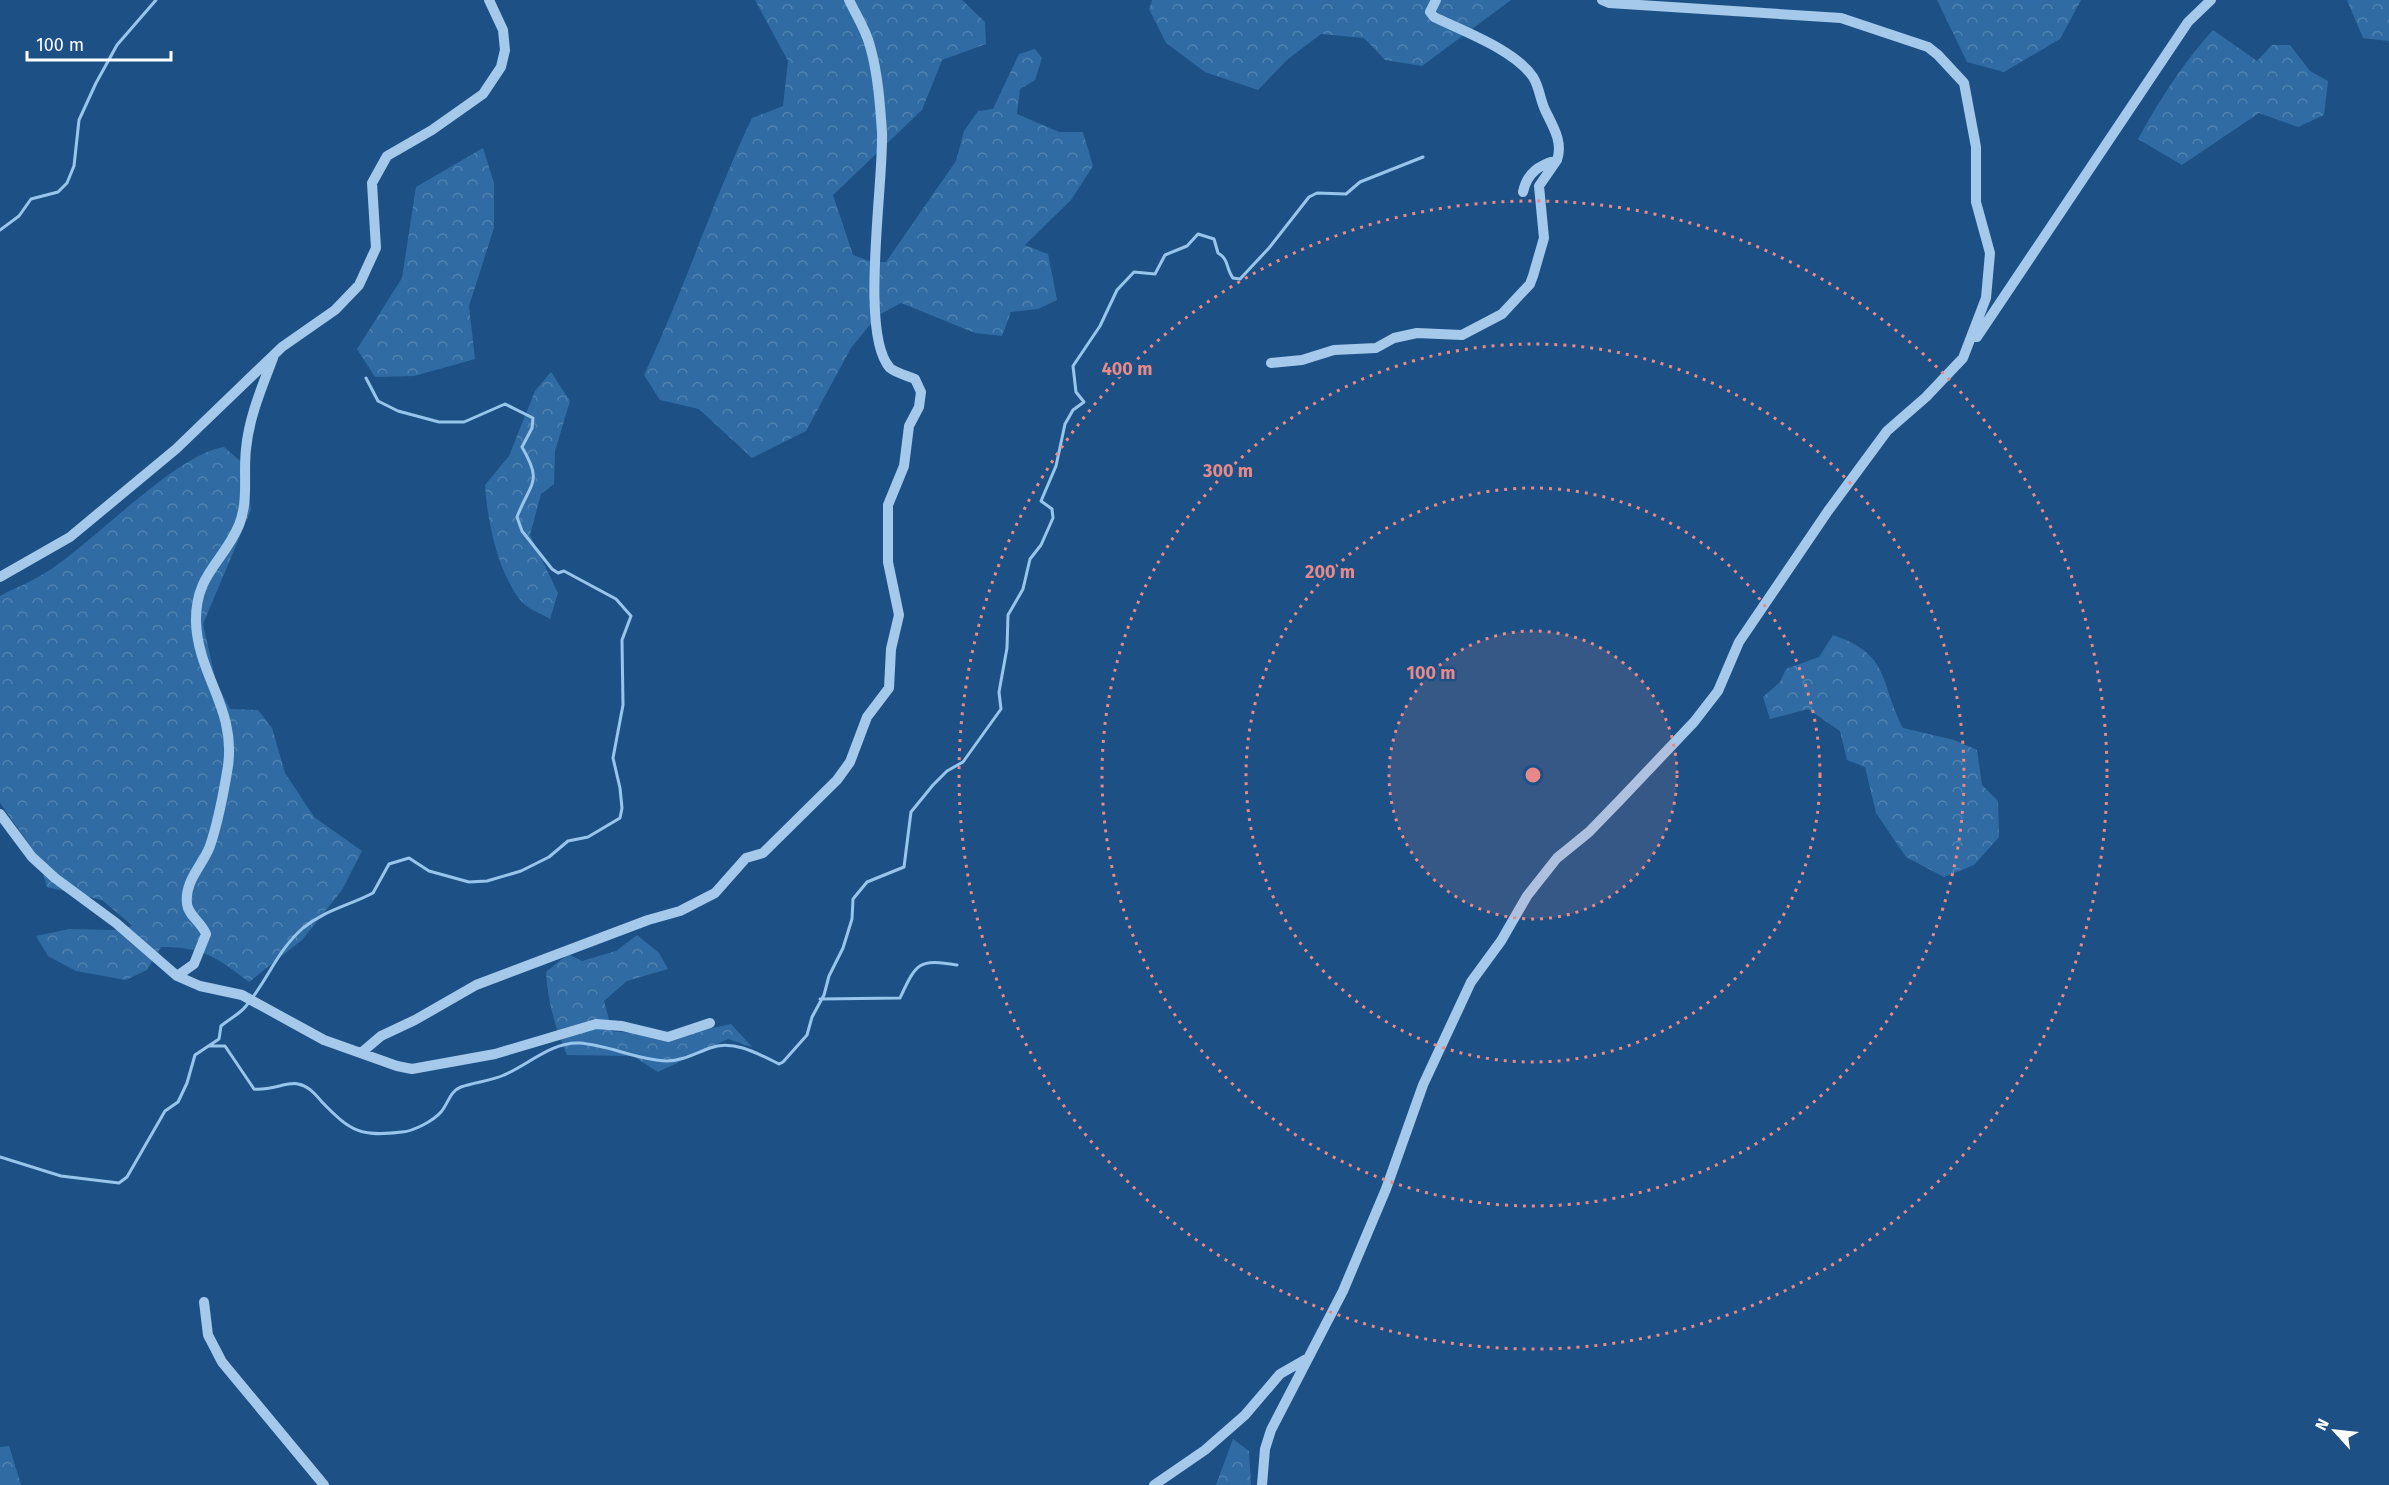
<svg xmlns="http://www.w3.org/2000/svg" width="2389" height="1485" viewBox="0 0 2389 1485" font-family="'Fira Sans',sans-serif">
<defs>
<pattern id="forest-crowns" width="20" height="18" patternUnits="userSpaceOnUse" patternTransform="scale(1.5)"><rect width="20" height="18" fill="#306ca3"/><path d="M2 6a3 3 0 1 1 6 0M12 15a3 3 0 1 1 6 0" fill="none" stroke="#4f82b1"/></pattern>
</defs>
<rect width="100%" height="100%" fill="#1d5186"/>
<path fill="url(#forest-crowns)" d="M 755,0 L 962,0 L 985,22 L 986,44 L 942,60 L 922,110 L 833,195 L 853,255 L 872,262 L 886,262 L 956,161 L 964,131 L 978,111 L 993,109 L 1019,54 L 1035,49 L 1042,58 L 1035,80 L 1020,89 L 1017,114 L 1059,132 L 1083,132 L 1093,166 L 1071,200 L 1025,245 L 1048,254 L 1057,300 L 1038,309 L 1011,312 L 1002,336 L 975,333 L 901,303 L 877,316 L 851,348 L 806,431 L 752,458 L 699,409 L 660,400 L 644,375 C 684,291 712,202 752,118 L 783,106 L 788,61 Z
M 1152,0 L 1511,0 L 1422,66 L 1385,60 L 1364,38 L 1321,34 L 1288,59 L 1258,90 L 1205,72 L 1166,43 L 1149,9 Z
M 1937,0 L 2081,0 L 2060,39 L 2004,72 L 1967,62 Z
M 2347,0 L 2389,0 L 2389,41 L 2363,38 Z
M 2213,30 L 2257,61 L 2272,45 L 2290,45 L 2310,71 L 2328,81 L 2324,115 L 2298,127 L 2259,113 L 2182,165 L 2138,139 C 2160,99 2183,63 2213,30 Z
M 483,148 L 494,183 L 494,228 L 469,306 L 475,359 L 414,376 L 375,377 L 357,349 L 402,278 L 416,187 Z
M 551,372 L 570,401 L 555,451 L 554,484 L 541,494 L 530,535 L 558,593 L 550,619 C 542,614 528,609 522,602 C 498,574 487,520 485,485 L 509,456 L 535,391 Z
M 224,447 L 245,465 L 251,510 L 203,624 L 216,682 L 230,709 L 258,710 L 272,728 L 285,773 L 314,817 L 362,851 L 342,890 L 302,940 L 249,982 C 216,957 204,947 161,947 L 147,970 L 126,980 L 76,971 L 48,956 L 36,936 L 69,929 L 114,930 L 133,926 L 102,900 L 47,887 L 38,857 L 0,803 L 0,596 C 15,588 31,582 45,573 C 90,546 177,453 224,447 Z
M 1833,635 C 1891,655 1879,681 1903,728 L 1954,740 L 1977,750 L 1982,785 L 1998,801 L 1999,837 L 1974,865 L 1944,877 L 1906,857 L 1876,813 L 1865,767 L 1847,760 L 1840,731 L 1808,709 L 1770,719 L 1763,697 L 1780,682 L 1786,669 L 1819,657 Z
M 637,935 L 659,953 L 668,969 L 627,981 L 604,1001 L 612,1031 C 656,1036 688,1034 731,1024 L 752,1047 L 728,1039 L 658,1072 L 633,1056 L 567,1055 C 555,1027 548,1003 546,972 L 568,954 L 582,961 L 616,951 Z
M 1233,1439 L 1249,1451 L 1251,1485 L 1216,1485 Z
M 9,1446 L 21,1485 L 0,1485 L 0,1447 Z"/>
<g fill="none" stroke-linecap="round" stroke-linejoin="round">
<path stroke="#98c5ec" stroke-width="3" d="M 0,230 L 19,216 L 31,199 L 58,192 L 67,183 L 74,166 L 79,120 L 96,83 L 117,45 L 156,0
M 820,999 L 900,998 C 916,964 918,958 957,965
M 210,1046 L 225,1046 L 254,1089 C 269,1091 290,1081 298,1084 C 309,1086 315,1094 322,1102 C 351,1132 361,1137 402,1132 C 414,1131 433,1121 441,1112 C 448,1104 450,1091 461,1087 C 475,1082 491,1081 504,1075 C 528,1065 551,1042 579,1043 C 610,1045 636,1060 667,1061 C 682,1061 696,1053 710,1048 C 733,1039 759,1054 779,1064 L 783,1062 L 807,1035 L 812,1017 L 824,995 L 829,976 L 843,948 L 852,919 L 853,899 L 867,882 L 904,867 L 911,812 L 933,785 L 947,771 L 963,762 L 1001,709 L 999,692 L 1007,648 L 1008,615 L 1023,589 L 1030,559 L 1041,545 L 1053,518 L 1052,509 L 1041,501 L 1056,466 L 1065,424 L 1073,410 L 1084,402 L 1076,392 L 1073,366 L 1100,326 L 1117,290 L 1134,272 L 1155,274 L 1165,255 L 1187,246 L 1198,234 L 1214,239 L 1218,253 C 1229,259 1226,269 1233,278 L 1240,279 L 1269,248 L 1309,197 L 1317,193 L 1346,194 L 1360,182 L 1423,157
M 0,1157 L 61,1176 L 119,1183 L 127,1177 L 165,1111 L 178,1102 L 187,1083 L 195,1055 L 219,1039 L 221,1026 C 229,1019 240,1014 246,1006 C 268,980 276,952 303,928 C 325,910 348,906 373,893 L 389,864 L 409,858 L 429,871 L 469,882 L 487,881 L 521,871 L 549,857 L 568,841 L 588,837 L 620,818 L 622,808 L 620,788 L 613,758 L 623,705 L 622,640 L 631,616 L 616,599 L 564,571 L 558,573 L 552,569 L 522,531 L 517,517 C 531,481 543,483 522,447 L 532,428 L 533,418 L 505,404 L 464,422 L 439,422 L 398,411 L 378,401 L 366,378"/>
<path stroke="#a5c9eb" stroke-width="10" d="M 1436,0 L 1430,12 L 1434,17 C 1463,31 1515,50 1533,77 C 1540,88 1540,101 1546,112 C 1554,128 1563,143 1557,160 C 1539,165 1527,173 1523,192
M 1977,337 L 2188,22 L 2211,0
M 1271,363 L 1302,360 L 1334,350 L 1376,348 L 1394,338 L 1417,333 L 1462,335 L 1502,314 L 1530,284 L 1533,276 L 1544,238 L 1539,186 L 1557,160
M 0,577 L 70,537 L 176,449 L 282,347 L 335,310 L 359,285 L 376,248 L 372,183 L 387,156 L 432,130 L 483,94 L 501,67 L 505,50 L 503,30 L 489,0
M 0,814 L 32,857 L 55,878 L 116,923 L 177,976 L 200,986 L 242,995 L 324,1040 L 397,1066 L 412,1069 L 495,1054 L 596,1024 L 622,1026 L 668,1037 L 710,1023
M 177,976 L 194,964 L 206,934 C 202,923 188,915 187,904 C 184,881 203,865 210,846 C 218,822 224,791 228,766 C 236,708 198,676 196,622 C 195,574 223,563 239,525 C 249,500 243,475 246,449 C 249,417 262,387 273,358
M 361,1053 L 381,1036 L 415,1020 L 476,985 L 648,920 L 680,911 L 715,893 L 746,858 L 763,853 L 837,780 L 850,762 L 867,717 L 889,688 L 891,649 L 899,615 L 888,562 L 888,505 L 904,466 L 909,426 L 919,407 L 921,392 L 915,379 C 908,376 896,373 890,368 C 859,335 884,182 882,132 C 880,104 878,74 870,46 C 866,30 856,15 849,0
M 204,1302 L 208,1335 L 222,1362 L 324,1485
M 1154,1485 L 1205,1450 L 1245,1415 L 1280,1374 L 1308,1358
M 1262,1485 L 1265,1449 L 1271,1430 L 1343,1291 L 1386,1189 L 1423,1085 L 1471,982 L 1501,941 L 1527,896 L 1557,858 L 1589,832 L 1621,799 L 1694,722 L 1718,691 L 1739,642 L 1828,511 L 1887,431 L 1926,397 L 1963,358 L 1986,298 L 1990,253 L 1976,202 L 1976,147 L 1964,83 L 1938,55 L 1928,47 L 1841,18 L 1609,3 L 1602,0"/>
</g>
<circle cx="1533" cy="775" r="144" fill="#e88989" fill-opacity=".12"/>
<g fill="none" stroke="#e88989" stroke-width="3" stroke-dasharray="3 6">
<circle cx="1533" cy="775" r="144"/>
<circle cx="1533" cy="775" r="287"/>
<circle cx="1533" cy="775" r="431"/>
<circle cx="1533" cy="775" r="574"/>
</g>
<circle cx="1533" cy="775" r="9" fill="#e88989" stroke="#1d5186" stroke-width="3"/>
<g font-size="18" text-anchor="middle" font-weight="bold" fill="#e88989" stroke="#1d5186" stroke-width="5" stroke-linejoin="round" paint-order="stroke">
<text x="1127" y="375">400 m</text>
<text x="1228" y="477">300 m</text>
<text x="1330" y="578">200 m</text>
<text x="1431" y="679">100 m</text>
</g>
<g transform="translate(2335 1431) rotate(297)" stroke="#1d5186" stroke-width="4.5" paint-order="stroke">
<path d="M0-4.5L10 22L0 15L-10 22Z" fill="#ffffff"/>
<text y="-9" font-size="16" font-weight="bold" text-anchor="middle" fill="#ffffff">N</text>
</g>
<path d="M27 51v9h144v-9" fill="none" stroke="#ffffff" stroke-width="3"/>
<text x="36" y="51" font-size="18" fill="#ffffff" stroke="#1d5186" stroke-width="4.5" paint-order="stroke">100 m</text>
</svg>
